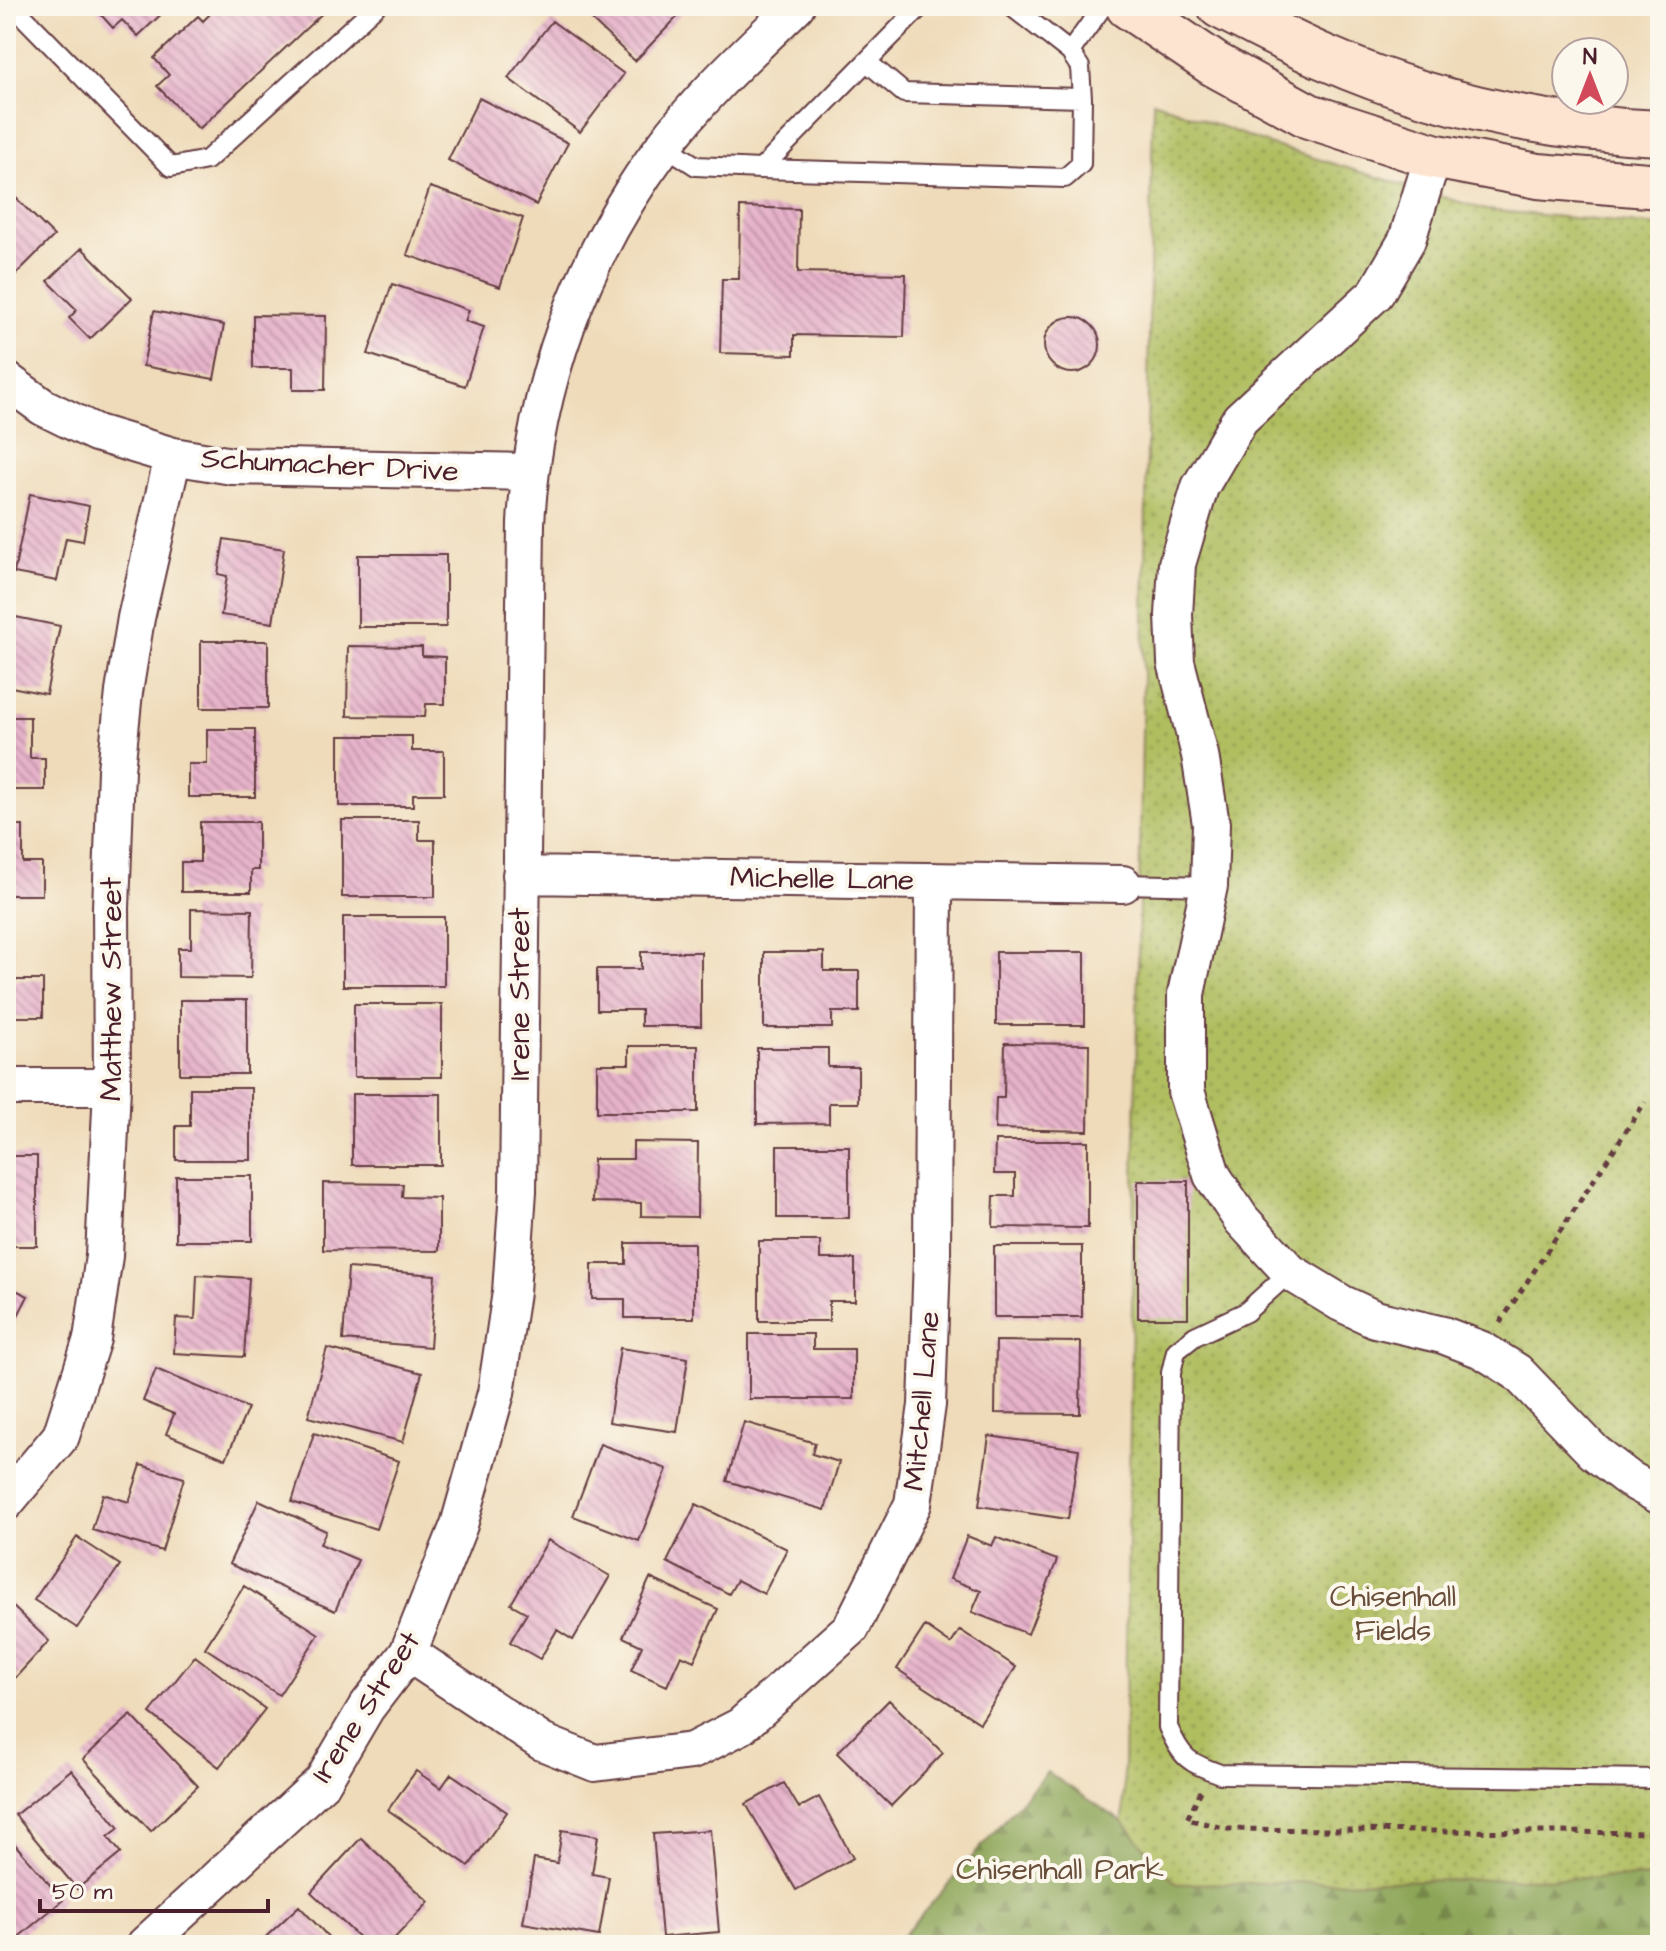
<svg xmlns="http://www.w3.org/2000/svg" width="1666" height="1951" viewBox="0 0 1666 1951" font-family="'Architects Daughter',sans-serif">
<defs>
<pattern id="forest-firs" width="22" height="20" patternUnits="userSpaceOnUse" patternTransform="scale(2)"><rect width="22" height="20" fill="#8ca556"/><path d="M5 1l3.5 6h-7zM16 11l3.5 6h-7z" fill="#748647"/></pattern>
<pattern id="park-dots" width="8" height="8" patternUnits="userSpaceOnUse" patternTransform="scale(2)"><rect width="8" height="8" fill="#b0be60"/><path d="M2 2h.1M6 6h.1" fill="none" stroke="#919a4f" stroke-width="1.8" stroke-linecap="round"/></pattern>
<pattern id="building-back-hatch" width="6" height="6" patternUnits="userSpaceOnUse" patternTransform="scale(2)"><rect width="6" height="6" fill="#e6b2ca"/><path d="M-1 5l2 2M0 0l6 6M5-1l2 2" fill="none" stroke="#bc90a4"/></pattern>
</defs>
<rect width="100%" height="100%" fill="#fbf7ec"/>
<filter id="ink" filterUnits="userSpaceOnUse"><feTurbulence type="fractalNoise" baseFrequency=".0125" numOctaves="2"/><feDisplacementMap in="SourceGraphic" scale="16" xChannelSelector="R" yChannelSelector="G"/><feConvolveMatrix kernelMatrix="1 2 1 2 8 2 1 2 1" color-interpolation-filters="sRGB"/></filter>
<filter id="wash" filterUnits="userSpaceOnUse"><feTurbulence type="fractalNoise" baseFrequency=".006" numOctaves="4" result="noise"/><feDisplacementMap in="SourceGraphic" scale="32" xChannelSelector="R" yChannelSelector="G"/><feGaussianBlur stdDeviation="1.8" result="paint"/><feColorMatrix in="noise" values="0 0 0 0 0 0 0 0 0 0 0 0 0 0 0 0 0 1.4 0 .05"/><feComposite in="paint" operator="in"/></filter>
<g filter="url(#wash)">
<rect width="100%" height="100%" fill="#efdbba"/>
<path fill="url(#forest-firs)" stroke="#6b6240" stroke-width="2" d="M 1047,1772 L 1123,1822 L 1177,1884 L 1660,1877 L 1660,1945 L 895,1945 Z"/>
<path fill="url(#park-dots)" stroke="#7d6e46" stroke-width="2" d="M 1153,101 L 1268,144 L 1486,210 L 1660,226 L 1660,1877 L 1176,1884 L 1123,1822 Z"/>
<g id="blocks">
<path fill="url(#building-back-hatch)" d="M 93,6 L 170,6 L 138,36 L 122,20 L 113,28 Z
M 218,6 L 330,6 L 199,129 L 157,86 L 169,75 L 154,58 L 198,16 L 203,21 Z
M 577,6 L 677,6 L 683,11 L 635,61 Z
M 552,21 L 624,74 L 580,132 L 508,78 Z
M 479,98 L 568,143 L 536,205 L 448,160 Z
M 430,187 L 523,218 L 500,287 L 407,255 Z
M 6,188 L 54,236 L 6,284 Z
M 740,207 L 799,209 L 798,272 L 906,274 L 904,337 L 794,335 L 794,355 L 720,353 L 722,279 L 739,279 Z
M 82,248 L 132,298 L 90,339 L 69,318 L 77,310 L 48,281 Z
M 392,284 L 469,310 L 465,321 L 484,327 L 465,386 L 368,354 Z
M 154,311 L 224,325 L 214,379 L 143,366 Z
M 253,315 L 326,316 L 325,390 L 293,390 L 293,368 L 253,368 Z
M1044 345a28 28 0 1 1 56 0a28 28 0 1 1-56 0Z
M 30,494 L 89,506 L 83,541 L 66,538 L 57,581 L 14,573 Z
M 224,539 L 284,549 L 273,623 L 221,615 L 227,576 L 218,574 Z
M 358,555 L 446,555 L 446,627 L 358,627 Z
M 6,615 L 60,626 L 46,694 L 6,686 Z
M 201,641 L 268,641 L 268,708 L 201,708 Z
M 348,646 L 422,647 L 422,656 L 445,657 L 445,704 L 426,704 L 425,717 L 347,716 Z
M 6,717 L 30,717 L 30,758 L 45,758 L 45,790 L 6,790 Z
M 207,729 L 255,729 L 255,797 L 188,797 L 188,764 L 207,764 Z
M 339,736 L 412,736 L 412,751 L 444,751 L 444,794 L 413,794 L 413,806 L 339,806 Z
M 342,820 L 419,820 L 419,840 L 435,840 L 435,897 L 342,897 Z
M 200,822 L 258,822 L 258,870 L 251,870 L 251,892 L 181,892 L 181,862 L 200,862 Z
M 6,826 L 23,826 L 23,863 L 42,863 L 42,895 L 6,895 Z
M 191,909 L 252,910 L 251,978 L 178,977 L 178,948 L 191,948 Z
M 343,917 L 444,917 L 444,986 L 343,986 Z
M 6,947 L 13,947 L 13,980 L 43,980 L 43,1017 L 6,1017 Z
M 641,952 L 701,952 L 701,1026 L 641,1026 L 641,1010 L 597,1010 L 597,969 L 641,969 Z
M 764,952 L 824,952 L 824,971 L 859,971 L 859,1012 L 832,1012 L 832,1028 L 764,1028 Z
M 996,952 L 1085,952 L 1085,1025 L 996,1025 Z
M 180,1000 L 247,1000 L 247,1074 L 180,1074 Z
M 354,1004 L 442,1004 L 442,1077 L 354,1077 Z
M 1005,1043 L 1089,1044 L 1088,1131 L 995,1129 L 996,1098 L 1004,1098 Z
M 629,1046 L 698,1046 L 698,1112 L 597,1112 L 597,1064 L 629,1064 Z
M 757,1048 L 828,1048 L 828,1067 L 858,1067 L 858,1103 L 829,1103 L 829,1123 L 757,1124 Z
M 190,1088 L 251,1088 L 251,1160 L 176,1160 L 176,1126 L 190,1126 Z
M 352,1094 L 441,1094 L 441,1165 L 352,1165 Z
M 995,1141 L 1088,1141 L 1088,1228 L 993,1227 L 994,1196 L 1015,1196 L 1015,1174 L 994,1174 Z
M 633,1142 L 698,1143 L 697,1217 L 641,1216 L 641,1203 L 592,1202 L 593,1159 L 633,1159 Z
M 777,1146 L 849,1146 L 849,1218 L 777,1218 Z
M 6,1156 L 37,1156 L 37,1246 L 6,1246 Z
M 176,1176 L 252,1176 L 252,1241 L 176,1241 Z
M 1138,1181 L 1188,1181 L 1188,1318 L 1138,1318 Z
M 323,1183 L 403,1184 L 402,1197 L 439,1198 L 439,1251 L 323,1250 Z
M 759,1241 L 820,1241 L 820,1259 L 855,1259 L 855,1301 L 829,1301 L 829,1321 L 759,1321 Z
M 626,1243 L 694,1243 L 694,1318 L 625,1318 L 625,1299 L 592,1299 L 592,1264 L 626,1264 Z
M 994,1246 L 1082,1246 L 1082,1317 L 994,1317 Z
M 348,1268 L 435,1275 L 430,1347 L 343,1340 Z
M 197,1275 L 249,1278 L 244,1357 L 174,1353 L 176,1318 L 195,1319 Z
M 6,1285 L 28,1296 L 6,1339 Z
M 749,1334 L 813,1334 L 813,1349 L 854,1349 L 854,1399 L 749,1399 Z
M 996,1341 L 1081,1342 L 1080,1414 L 995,1413 Z
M 327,1348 L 422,1373 L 403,1442 L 308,1417 Z
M 620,1348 L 688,1358 L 677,1432 L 609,1422 Z
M 156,1369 L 248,1408 L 226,1459 L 166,1434 L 174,1414 L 143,1401 Z
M 744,1422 L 815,1443 L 812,1454 L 839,1462 L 825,1510 L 727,1481 Z
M 314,1433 L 399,1461 L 376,1529 L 292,1502 Z
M 989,1436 L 1079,1449 L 1068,1519 L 979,1506 Z
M 600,1444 L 667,1469 L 639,1541 L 573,1516 Z
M 141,1465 L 184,1478 L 162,1551 L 92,1530 L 103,1494 L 129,1502 Z
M 259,1500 L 326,1531 L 320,1544 L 358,1560 L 335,1611 L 229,1564 Z
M 696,1504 L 787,1549 L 764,1594 L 737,1580 L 729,1594 L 667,1562 Z
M 967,1536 L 992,1546 L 996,1537 L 1057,1560 L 1028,1634 L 972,1612 L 981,1591 L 950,1579 Z
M 77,1537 L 120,1565 L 77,1628 L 34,1600 Z
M 548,1540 L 610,1576 L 573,1640 L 557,1630 L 540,1659 L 510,1642 L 527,1613 L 511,1604 Z
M 650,1578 L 718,1609 L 694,1661 L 681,1655 L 667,1686 L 631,1670 L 642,1646 L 623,1637 Z
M 244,1586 L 319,1634 L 279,1695 L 205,1648 Z
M 8,1602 L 49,1641 L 6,1688 L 6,1604 Z
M 925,1626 L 951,1644 L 960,1630 L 1016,1667 L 980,1723 L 897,1669 Z
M 195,1656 L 265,1709 L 219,1767 L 150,1713 Z
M 889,1700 L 943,1753 L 891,1806 L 837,1753 Z
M 131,1715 L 198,1786 L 151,1831 L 83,1759 Z
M 71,1770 L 119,1828 L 108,1837 L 121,1853 L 77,1889 L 15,1815 Z
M 416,1771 L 441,1788 L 451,1774 L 507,1812 L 469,1866 L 388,1810 Z
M 784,1783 L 799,1808 L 819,1797 L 853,1858 L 796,1890 L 746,1804 Z
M 562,1830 L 598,1836 L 592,1874 L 609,1877 L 599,1936 L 523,1923 L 534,1859 L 557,1863 Z
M 710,1830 L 719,1932 L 662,1937 L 653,1834 Z
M 6,1834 L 63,1900 L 9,1945 L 6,1943 Z
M 361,1838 L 429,1902 L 388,1945 L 367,1945 L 311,1892 Z
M 299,1906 L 336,1945 L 257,1945 Z"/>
</g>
</g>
<g filter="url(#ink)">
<use href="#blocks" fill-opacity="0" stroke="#633b40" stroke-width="2"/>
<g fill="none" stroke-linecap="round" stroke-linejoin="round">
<g stroke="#633b40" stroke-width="22">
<path id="lane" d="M 13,6 L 171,167 L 207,160 L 376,6
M 1011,6 L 1070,52 L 1103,6
M 1070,52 L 1080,67 L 1082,98
M 664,145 L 696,166 L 761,169 L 921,6
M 761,169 L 1065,178 L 1081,164 L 1082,98 L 904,93 L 867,62
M 1123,884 L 1209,886
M 1290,1272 L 1246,1312 L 1195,1336 L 1176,1351 L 1171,1373 L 1168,1727 C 1182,1759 1188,1762 1220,1774 L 1660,1779"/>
</g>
<g stroke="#633b40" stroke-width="40">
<path id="street" d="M 1433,156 L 1407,240 L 1376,293 L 1240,419 L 1200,487 L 1177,564 L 1174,615 L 1176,662 L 1200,755 L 1211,824 L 1209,886 L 1186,994 L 1186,1091 L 1212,1175 L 1241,1219 L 1290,1272 L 1341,1303 L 1375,1319 L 1443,1335 L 1482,1350 L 1498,1360 L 1517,1372 L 1594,1452 L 1629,1479 L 1660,1496
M 6,380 L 43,407 L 96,433 L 173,456 L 232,466 L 529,472
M 521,875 L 1123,884
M 6,1087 L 112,1087
M 6,1502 L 61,1436 L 92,1339 L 104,1256 L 112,1087 L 111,908 L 116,770 L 124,692 L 136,618 L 173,456
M 408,1653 L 542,1742 L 595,1763 L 692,1751 L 741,1726 L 851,1628 L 913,1504 L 927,1405 L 932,1257 L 934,881
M 145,1945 L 323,1781 L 366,1708 L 408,1653 L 459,1525 L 496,1393 L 511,1292 L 518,1191 L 526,523 C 534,386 581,257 663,147 C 701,95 750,51 796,6"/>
</g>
<g stroke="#633b40" stroke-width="48">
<path id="secondary" d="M 1128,6 L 1214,64 L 1309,116 L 1433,156 L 1538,176 L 1660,186
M 1220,6 C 1254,23 1289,42 1324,57 C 1430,104 1545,128 1660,133"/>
</g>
<path stroke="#633b40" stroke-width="5" stroke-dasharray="6 6" stroke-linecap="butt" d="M 1500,1323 L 1645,1102
M 1201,1791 L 1187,1819 L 1227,1829 L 1660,1833"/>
<use href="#lane" stroke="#fff" stroke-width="18"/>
<use href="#street" stroke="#fff" stroke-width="36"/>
<use href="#secondary" stroke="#fde4d1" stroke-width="44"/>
</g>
</g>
<g text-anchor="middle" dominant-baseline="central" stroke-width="8" stroke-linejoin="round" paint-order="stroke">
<g font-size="30" fill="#4a1f2b" stroke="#fbf7ec">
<text transform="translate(330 465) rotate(3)">Schumacher Drive</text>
<text transform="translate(822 879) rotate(1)">Michelle Lane</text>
<text transform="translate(112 989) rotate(-90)">Matthew Street</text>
<text transform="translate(520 994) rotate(-90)">Irene Street</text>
<text transform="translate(922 1401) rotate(-85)">Mitchell Lane</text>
<text transform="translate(366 1707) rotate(-57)">Irene Street</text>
</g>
<g font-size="30" fill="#694f3b" stroke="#fbf7ec">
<text x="1393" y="1597">Chisenhall<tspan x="1393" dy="34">Fields</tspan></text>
<text x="1060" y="1870">Chisenhall Park</text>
</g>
</g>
<rect width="1666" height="1951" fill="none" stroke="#fbf7ec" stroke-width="32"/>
<g transform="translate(1590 76)"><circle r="38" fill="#fbf7ec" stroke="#b4a19f" stroke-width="2"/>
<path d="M0-6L14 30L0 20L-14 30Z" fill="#d1495b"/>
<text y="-12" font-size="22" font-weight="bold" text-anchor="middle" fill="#4a1f2b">N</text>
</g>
<path d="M40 1899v12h228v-12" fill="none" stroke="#4a1f2b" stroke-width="4"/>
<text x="52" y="1899" font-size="24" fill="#4a1f2b" stroke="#fbf7ec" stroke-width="6" paint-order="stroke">50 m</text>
</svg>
